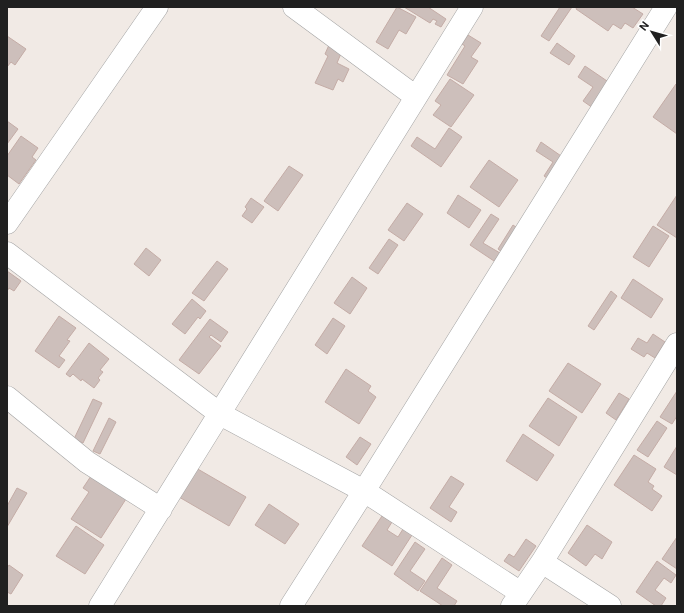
<svg xmlns="http://www.w3.org/2000/svg" width="684" height="613" viewBox="0 0 684 613" font-family="'DM Sans',sans-serif">
<rect width="100%" height="100%" fill="#f1eae5"/>
<path fill="#cdbfbb" stroke="#c4aca6" d="M 397,7 L 416,17 L 406,34 L 399,30 L 388,49 L 376,42 Z
M 404,7 L 428,7 L 446,19 L 441,27 L 435,24 L 437,21 L 433,19 L 430,23 Z
M 560,7 L 572,7 L 549,41 L 541,36 Z
M 577,7 L 632,7 L 643,14 L 633,28 L 625,23 L 621,29 L 613,24 L 608,31 L 576,9 Z
M 468,35 L 481,43 L 471,57 L 478,61 L 463,84 L 447,75 L 465,46 L 462,44 Z
M 7,36 L 26,49 L 15,65 L 11,62 L 7,67 Z
M 557,43 L 575,56 L 569,65 L 550,53 Z
M 329,45 L 342,51 L 337,63 L 349,69 L 343,82 L 338,79 L 333,90 L 315,83 L 328,56 L 325,54 Z
M 585,66 L 610,83 L 593,108 L 583,101 L 593,87 L 578,77 Z
M 450,79 L 474,95 L 451,127 L 433,115 L 441,105 L 435,101 Z
M 676,84 L 677,85 L 677,134 L 653,117 Z
M 7,121 L 18,129 L 7,144 Z
M 449,128 L 462,137 L 441,167 L 411,146 L 417,137 L 435,149 Z
M 21,136 L 38,148 L 32,157 L 36,160 L 19,184 L 7,175 L 7,156 Z
M 541,142 L 564,158 L 550,180 L 544,176 L 553,162 L 536,151 Z
M 489,160 L 518,180 L 499,207 L 470,187 Z
M 289,166 L 303,175 L 278,211 L 264,201 Z
M 458,195 L 481,210 L 469,228 L 447,213 Z
M 677,195 L 677,238 L 657,225 Z
M 251,198 L 264,207 L 252,223 L 242,216 L 247,209 L 245,207 Z
M 407,203 L 423,214 L 404,241 L 388,230 Z
M 491,214 L 499,219 L 483,243 L 500,253 L 494,261 L 470,245 Z
M 513,225 L 523,232 L 507,256 L 498,249 Z
M 653,226 L 669,236 L 649,267 L 633,257 Z
M 389,239 L 398,245 L 378,274 L 369,268 Z
M 146,248 L 161,260 L 149,276 L 134,264 Z
M 217,261 L 228,269 L 204,301 L 192,293 Z
M 7,271 L 21,281 L 14,291 L 9,288 L 7,291 Z
M 352,277 L 367,288 L 350,314 L 334,303 Z
M 633,279 L 663,299 L 651,318 L 621,298 Z
M 611,291 L 617,296 L 594,330 L 588,326 Z
M 192,299 L 206,311 L 200,319 L 198,317 L 185,334 L 172,324 Z
M 59,316 L 76,328 L 67,340 L 70,341 L 59,356 L 65,360 L 59,368 L 35,351 Z
M 333,318 L 345,326 L 327,354 L 315,345 Z
M 210,319 L 228,332 L 221,342 L 211,335 L 209,337 L 221,346 L 199,374 L 179,360 Z
M 653,334 L 665,342 L 655,358 L 647,353 L 644,357 L 631,349 L 638,338 L 647,343 Z
M 89,343 L 109,359 L 100,370 L 103,372 L 98,378 L 100,380 L 94,388 L 82,379 L 81,381 L 73,374 L 70,377 L 66,374 Z
M 568,363 L 601,384 L 582,413 L 549,391 Z
M 346,369 L 371,386 L 368,391 L 376,397 L 359,424 L 325,402 Z
M 677,391 L 677,416 L 672,424 L 660,417 Z
M 619,393 L 629,399 L 616,420 L 606,413 Z
M 548,398 L 577,417 L 559,446 L 529,426 Z
M 93,399 L 102,403 L 83,443 L 74,439 Z
M 109,418 L 116,422 L 100,454 L 93,451 Z
M 657,421 L 667,428 L 648,457 L 637,450 Z
M 523,434 L 554,455 L 537,481 L 506,461 Z
M 360,437 L 371,444 L 357,465 L 346,457 Z
M 677,446 L 677,475 L 664,467 Z
M 634,455 L 656,469 L 648,482 L 654,486 L 652,489 L 662,496 L 652,511 L 614,485 Z
M 196,468 L 246,497 L 229,526 L 179,497 Z
M 91,476 L 126,499 L 101,538 L 71,519 L 89,492 L 83,488 Z
M 451,476 L 464,484 L 449,507 L 457,512 L 451,522 L 430,508 Z
M 17,488 L 27,493 L 7,527 L 7,506 Z
M 269,504 L 299,524 L 285,544 L 255,525 Z
M 382,516 L 392,522 L 387,530 L 398,537 L 403,529 L 412,535 L 392,566 L 362,546 Z
M 587,525 L 612,542 L 602,559 L 595,554 L 586,566 L 568,553 Z
M 76,526 L 104,545 L 85,574 L 56,556 Z
M 677,537 L 677,569 L 662,559 Z
M 526,539 L 536,546 L 519,571 L 504,561 L 509,554 L 514,557 Z
M 415,542 L 425,549 L 410,571 L 425,581 L 418,591 L 394,574 Z
M 442,558 L 452,565 L 437,588 L 457,601 L 454,606 L 443,606 L 420,591 Z
M 657,561 L 676,575 L 671,583 L 664,578 L 655,590 L 666,598 L 661,606 L 656,606 L 636,592 Z
M 9,565 L 23,575 L 11,594 L 7,592 L 7,568 Z"/>
<g fill="none" stroke-linecap="round" stroke-linejoin="round">
<g stroke="#a4a4a4" stroke-width="23">
<path id="minor" d="M 294,7 L 416,97
M 7,223 L 157,7
M 7,253 L 220,414 L 364,491 L 521,593
M 7,397 L 87,462 L 161,509
M 542,562 L 610,606
M 100,606 L 472,7
M 291,606 L 364,491 L 666,7
M 512,606 L 542,562 L 677,344"/>
</g>
<use href="#minor" stroke="#fff" stroke-width="22"/>
</g>
<rect width="684" height="613" fill="none" stroke="#202020" stroke-width="16"/>
<g transform="translate(652 32) rotate(307)" stroke="#ffffff" stroke-width="3" paint-order="stroke">
<path d="M0-3L7 15L0 10L-7 15Z" fill="#202020"/>
<text y="-6" font-size="11" font-weight="bold" text-anchor="middle" fill="#202020">N</text>
</g>
</svg>
